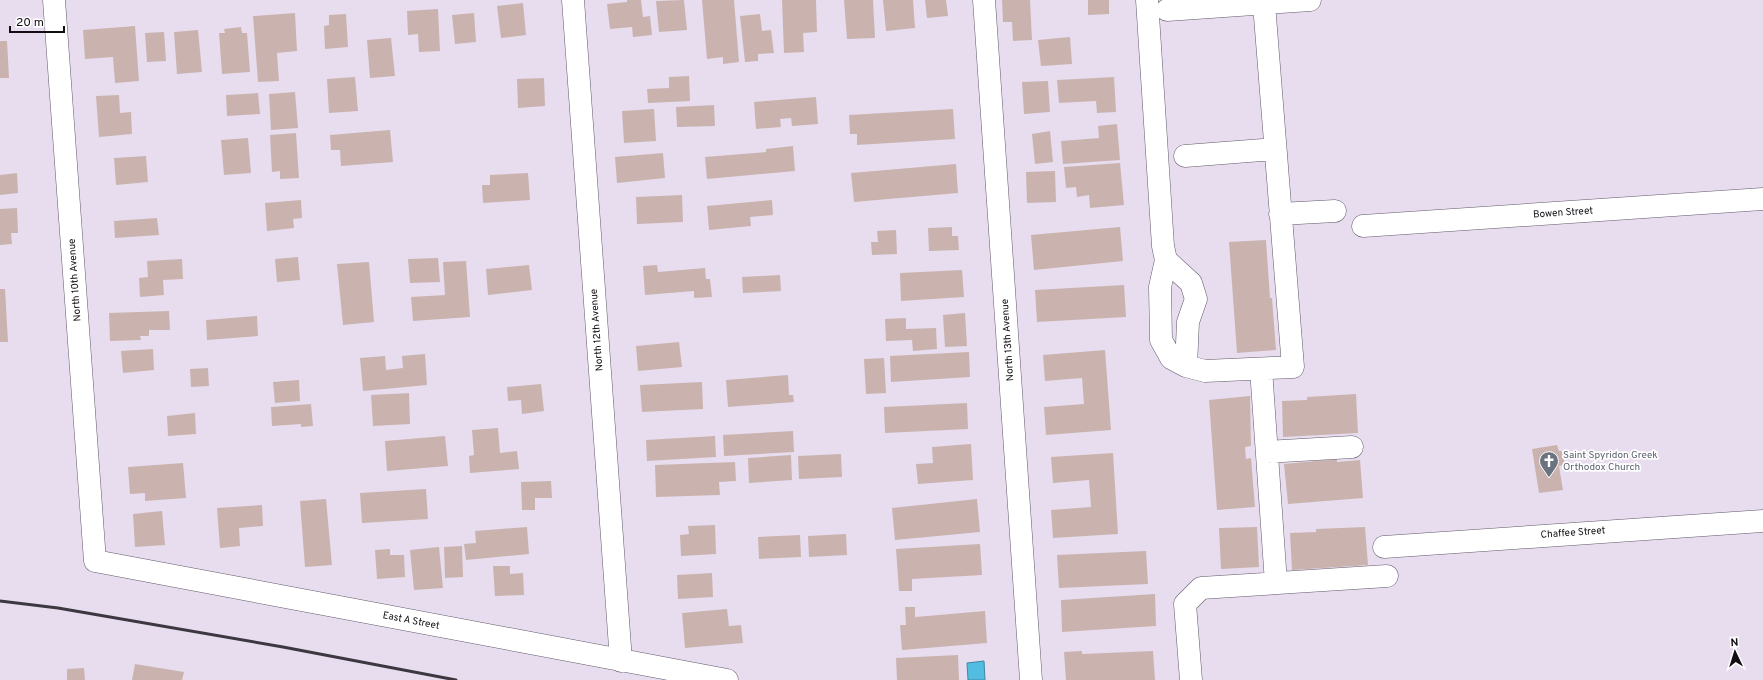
<svg xmlns="http://www.w3.org/2000/svg" width="1763" height="680" viewBox="0 0 1763 680" font-family="Overpass,sans-serif">
<rect width="100%" height="100%" fill="#e7ddef"/>
<path fill="#53bde1" stroke="#3f88a3" d="M 984,661 L 985,680 L 968,680 L 967,663 Z"/>
<path fill="#cab3af" d="M 627,0 L 641,0 L 643,17 L 650,16 L 652,35 L 633,37 L 632,27 L 610,29 L 607,4 L 627,2 Z
M 684,0 L 687,30 L 659,32 L 656,1 Z
M 702,0 L 734,0 L 739,62 L 723,64 L 723,57 L 707,59 Z
M 782,0 L 816,0 L 817,32 L 803,33 L 804,52 L 784,53 Z
M 844,0 L 873,0 L 875,38 L 847,39 Z
M 883,0 L 913,0 L 915,28 L 886,31 Z
M 925,0 L 946,0 L 948,16 L 927,18 Z
M 1002,0 L 1030,0 L 1032,40 L 1013,41 L 1012,22 L 1003,22 Z
M 1088,0 L 1109,0 L 1109,14 L 1088,15 Z
M 523,3 L 526,35 L 501,38 L 497,6 Z
M 438,9 L 440,51 L 419,52 L 418,34 L 408,35 L 407,11 Z
M 295,13 L 297,51 L 277,53 L 279,81 L 258,82 L 253,16 Z
M 474,13 L 476,42 L 455,44 L 452,15 Z
M 346,14 L 348,47 L 325,49 L 324,26 L 329,25 L 329,15 Z
M 760,14 L 762,31 L 771,30 L 774,53 L 758,54 L 758,61 L 745,62 L 740,16 Z
M 135,26 L 139,81 L 115,83 L 113,57 L 85,59 L 83,30 Z
M 241,27 L 242,33 L 247,33 L 250,72 L 222,74 L 219,33 L 225,33 L 224,29 Z
M 198,30 L 202,72 L 177,74 L 174,32 Z
M 164,32 L 166,61 L 147,62 L 145,33 Z
M 1070,37 L 1072,64 L 1041,66 L 1038,40 Z
M 391,38 L 395,76 L 370,78 L 367,40 Z
M 0,41 L 7,41 L 9,78 L 0,78 Z
M 689,76 L 690,101 L 648,103 L 647,89 L 669,88 L 669,77 Z
M 355,77 L 358,111 L 329,113 L 327,79 Z
M 1114,77 L 1116,112 L 1097,113 L 1096,101 L 1059,103 L 1057,80 Z
M 544,78 L 545,106 L 518,108 L 517,79 Z
M 1048,81 L 1050,112 L 1024,114 L 1022,82 Z
M 295,92 L 298,128 L 271,130 L 269,94 Z
M 258,93 L 260,114 L 227,116 L 226,95 Z
M 119,95 L 120,113 L 131,112 L 132,134 L 99,137 L 96,96 Z
M 816,97 L 818,124 L 792,126 L 791,118 L 780,119 L 781,127 L 756,129 L 754,102 Z
M 714,105 L 715,126 L 677,127 L 676,107 Z
M 654,109 L 656,141 L 624,143 L 622,111 Z
M 953,109 L 955,139 L 857,145 L 857,134 L 850,134 L 849,115 Z
M 1117,124 L 1120,160 L 1063,164 L 1061,141 L 1099,138 L 1098,126 Z
M 390,130 L 393,162 L 341,166 L 340,150 L 331,150 L 330,135 Z
M 1050,131 L 1053,162 L 1035,164 L 1032,134 Z
M 296,133 L 299,178 L 280,179 L 280,171 L 272,172 L 270,135 Z
M 248,138 L 251,173 L 224,175 L 221,140 Z
M 793,146 L 795,171 L 707,179 L 705,157 L 766,152 L 766,149 Z
M 663,153 L 665,178 L 617,183 L 615,157 Z
M 146,156 L 148,182 L 116,185 L 114,158 Z
M 1120,163 L 1124,205 L 1090,208 L 1089,195 L 1077,197 L 1076,187 L 1066,188 L 1064,167 Z
M 956,164 L 958,193 L 854,202 L 851,173 Z
M 1055,171 L 1056,202 L 1027,203 L 1026,172 Z
M 17,173 L 18,193 L 0,195 L 0,175 Z
M 528,173 L 530,200 L 483,203 L 482,185 L 490,185 L 490,175 Z
M 682,195 L 683,222 L 637,224 L 636,197 Z
M 301,200 L 302,218 L 293,219 L 294,228 L 267,231 L 265,203 Z
M 772,200 L 773,215 L 750,217 L 751,226 L 709,230 L 707,206 Z
M 17,208 L 18,233 L 11,233 L 12,244 L 0,245 L 0,209 Z
M 157,218 L 159,235 L 115,238 L 114,221 Z
M 952,227 L 952,236 L 958,236 L 959,250 L 929,251 L 928,228 Z
M 1120,227 L 1123,261 L 1034,270 L 1031,235 Z
M 896,230 L 897,254 L 872,255 L 871,242 L 878,242 L 877,231 Z
M 1266,240 L 1270,298 L 1272,298 L 1276,350 L 1237,353 L 1229,242 Z
M 298,257 L 300,280 L 277,282 L 275,259 Z
M 438,258 L 440,282 L 410,283 L 408,259 Z
M 182,259 L 183,279 L 163,280 L 164,295 L 140,297 L 139,278 L 148,277 L 147,261 Z
M 466,261 L 470,317 L 413,321 L 411,297 L 445,295 L 443,262 Z
M 369,262 L 374,322 L 343,325 L 337,264 Z
M 529,265 L 532,290 L 488,295 L 486,269 Z
M 657,265 L 658,272 L 705,268 L 706,279 L 710,279 L 712,297 L 694,298 L 694,291 L 645,295 L 643,266 Z
M 962,270 L 964,297 L 901,301 L 900,273 Z
M 780,275 L 781,291 L 743,293 L 742,277 Z
M 1124,285 L 1126,317 L 1037,322 L 1035,290 Z
M 0,289 L 5,289 L 8,342 L 0,342 Z
M 169,311 L 170,330 L 149,330 L 149,336 L 140,336 L 141,340 L 110,341 L 109,313 Z
M 965,313 L 967,346 L 945,347 L 943,315 Z
M 257,316 L 258,336 L 207,340 L 206,320 Z
M 906,318 L 906,329 L 936,328 L 937,349 L 913,351 L 912,340 L 886,341 L 885,319 Z
M 679,342 L 682,367 L 638,371 L 636,346 Z
M 153,349 L 154,370 L 123,373 L 121,351 Z
M 1105,350 L 1111,430 L 1046,435 L 1044,407 L 1084,404 L 1082,378 L 1045,381 L 1043,355 Z
M 969,352 L 970,377 L 891,382 L 890,356 Z
M 425,354 L 427,385 L 363,391 L 360,358 L 385,356 L 386,370 L 403,368 L 402,356 Z
M 884,358 L 886,393 L 866,394 L 864,359 Z
M 208,368 L 209,386 L 191,387 L 190,369 Z
M 788,375 L 789,395 L 793,395 L 794,402 L 728,407 L 726,380 Z
M 299,380 L 300,401 L 275,403 L 273,382 Z
M 702,382 L 703,409 L 642,412 L 640,385 Z
M 541,384 L 544,411 L 522,414 L 521,400 L 508,401 L 507,387 Z
M 409,393 L 410,424 L 373,426 L 371,395 Z
M 1356,394 L 1358,433 L 1283,437 L 1282,401 L 1307,400 L 1307,397 Z
M 1250,396 L 1251,446 L 1245,447 L 1246,459 L 1251,458 L 1255,507 L 1217,510 L 1209,400 Z
M 967,403 L 968,429 L 885,433 L 884,407 Z
M 311,404 L 313,426 L 301,427 L 301,424 L 272,426 L 271,407 Z
M 195,413 L 196,434 L 168,436 L 167,416 Z
M 498,428 L 500,453 L 517,451 L 519,469 L 470,473 L 469,456 L 474,455 L 472,430 Z
M 793,431 L 794,452 L 724,456 L 723,435 Z
M 445,436 L 448,466 L 387,471 L 385,441 Z
M 715,436 L 716,457 L 647,461 L 646,440 Z
M 971,444 L 973,480 L 918,484 L 916,464 L 933,463 L 932,447 Z
M 1557,445 L 1559,451 L 1562,451 L 1565,465 L 1559,466 L 1563,490 L 1539,493 L 1532,449 Z
M 1113,453 L 1118,534 L 1053,538 L 1051,510 L 1091,507 L 1089,480 L 1053,483 L 1051,457 Z
M 841,454 L 842,477 L 799,479 L 798,456 Z
M 791,455 L 792,480 L 749,483 L 748,458 Z
M 1337,459 L 1337,462 L 1360,460 L 1363,498 L 1288,504 L 1284,464 Z
M 735,462 L 736,481 L 719,482 L 720,495 L 656,497 L 655,465 Z
M 183,463 L 186,498 L 145,501 L 145,493 L 130,494 L 128,467 Z
M 551,481 L 552,498 L 535,498 L 535,510 L 522,510 L 521,482 Z
M 426,489 L 428,519 L 362,523 L 360,493 Z
M 326,499 L 332,565 L 305,567 L 300,501 Z
M 977,499 L 980,532 L 895,540 L 892,508 Z
M 262,505 L 263,526 L 239,528 L 240,546 L 220,548 L 217,508 Z
M 162,511 L 165,545 L 135,547 L 133,514 Z
M 715,525 L 716,554 L 681,556 L 680,535 L 689,534 L 688,526 Z
M 527,527 L 529,554 L 466,560 L 464,544 L 476,543 L 475,531 Z
M 1257,527 L 1259,567 L 1221,569 L 1219,528 Z
M 1365,527 L 1368,565 L 1292,570 L 1290,533 L 1316,532 L 1316,529 Z
M 846,534 L 847,555 L 809,557 L 808,536 Z
M 800,535 L 801,557 L 759,559 L 758,537 Z
M 980,544 L 982,575 L 912,579 L 912,591 L 899,591 L 896,549 Z
M 462,546 L 463,577 L 445,578 L 444,547 Z
M 439,547 L 443,588 L 414,590 L 410,550 Z
M 390,549 L 390,555 L 404,555 L 405,577 L 377,579 L 375,550 Z
M 1146,551 L 1148,584 L 1059,588 L 1057,555 Z
M 493,566 L 510,566 L 510,574 L 523,573 L 524,595 L 495,596 Z
M 712,573 L 713,597 L 678,599 L 677,575 Z
M 1155,594 L 1156,626 L 1062,632 L 1061,600 Z
M 905,607 L 915,607 L 915,617 L 985,611 L 987,643 L 902,650 L 900,625 L 906,625 Z
M 727,609 L 729,626 L 741,625 L 743,643 L 685,648 L 682,613 Z
M 1082,651 L 1082,654 L 1153,651 L 1155,680 L 1066,680 L 1064,652 Z
M 958,655 L 959,680 L 897,680 L 896,658 Z
M 135,664 L 184,672 L 182,680 L 132,680 Z
M 84,668 L 85,680 L 67,680 L 67,669 Z"/>
<g fill="none" stroke-linecap="round" stroke-linejoin="round">
<g stroke="#625969" stroke-width="23">
<path id="minor" d="M 54,0 L 95,561 L 727,680
M 573,0 L 621,661
M 984,0 L 1031,680
M 1147,0 L 1163,246 L 1166,260 L 1160,287 L 1161,340 L 1171,358 L 1186,366 L 1205,371 L 1293,367 L 1264,4
M 1167,10 L 1310,0
M 1185,156 L 1275,149
M 1280,214 L 1335,211
M 1363,226 L 1763,199
M 1166,260 L 1191,283 L 1196,299 L 1188,322 L 1186,366
M 1261,369 L 1276,583
M 1267,452 L 1352,447
M 1384,547 L 1763,521
M 1191,680 L 1185,604 L 1201,588 L 1387,576"/>
</g>
<use href="#minor" stroke="#fff" stroke-width="22"/>
<path stroke="#3d3840" stroke-width="3" d="M 0,601 L 58,608 L 283,647 L 456,680"/>
</g>
<defs>
<g id="church-pin" transform="scale(1)"><path d="M0 17L-7.5 6A9.5 9.5 0 1 1 7.5 6Z" fill="#6b7280" stroke="#fff"/><path d="M-1.2-6h2.4v3.5h3.3v2.4h-3.3V6h-2.4V-.1h-3.3v-2.4h3.3Z" fill="#fff"/></g>
</defs>
<g fill-rule="evenodd">
<use href="#church-pin" x="1549" y="461"/>
</g>
<g text-anchor="middle" dominant-baseline="central" stroke-width="3.5" stroke-linejoin="round" paint-order="stroke">
<g font-size="10" fill="#110d13" stroke="#fff">
<text transform="translate(1563 213) rotate(-4)">Bowen Street</text>
<text transform="translate(75 280) rotate(-94)">North 10th Avenue</text>
<text transform="translate(597 330) rotate(-94)">North 12th Avenue</text>
<text transform="translate(1008 340) rotate(-94)">North 13th Avenue</text>
<text transform="translate(1573 533) rotate(-4)">Chaffee Street</text>
<text transform="translate(411 621) rotate(11)">East A Street</text>
</g>
<g font-size="10" fill="#5b616d" stroke="#fff" text-anchor="start">
<text x="1563" y="455">Saint Spyridon Greek<tspan x="1563" dy="12">Orthodox Church</tspan></text>
</g>
</g>
<g transform="translate(1735 652) rotate(356)" stroke="#ffffff" stroke-width="3" paint-order="stroke">
<path d="M0-3L7 15L0 10L-7 15Z" fill="#110d13"/>
<text y="-6" font-size="11" font-weight="bold" text-anchor="middle" fill="#110d13">N</text>
</g>
<path d="M10 26v6h54v-6" fill="none" stroke="#110d13" stroke-width="2"/>
<text x="16" y="26" font-size="12" fill="#110d13" stroke="#ffffff" stroke-width="3" paint-order="stroke">20 m</text>
</svg>
